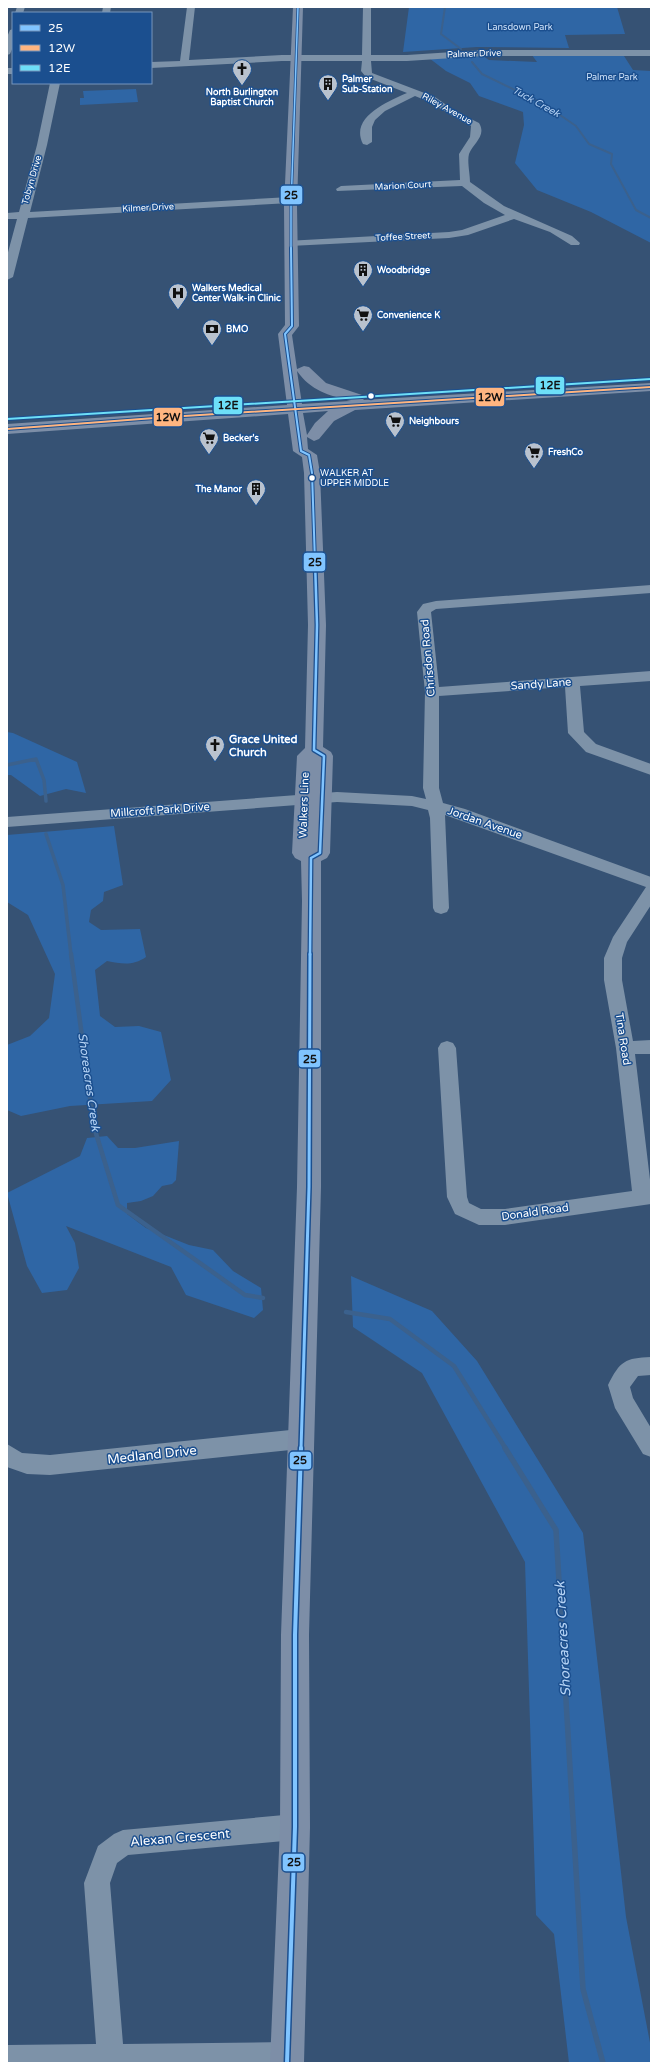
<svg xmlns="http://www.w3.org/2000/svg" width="658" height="2070" viewBox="0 0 658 2070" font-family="'Varela Round',sans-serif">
<rect width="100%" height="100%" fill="#365274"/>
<path fill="#2f66a5" d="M 409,7 L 617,7 L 625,34 L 565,35 L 569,48 L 477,47 L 403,52 Z
M 532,55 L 624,56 L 633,70 L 651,71 L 651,243 L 591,212 L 537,190 L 515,163 L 524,125 L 523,112 L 479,96 L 470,83 L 446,71 L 429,58 L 483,56 L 489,60 L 537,62 Z
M 136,89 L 138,102 L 80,105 L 80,98 L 84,98 L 83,91 Z
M 7,732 L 13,733 L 77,762 L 86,793 L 66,789 L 40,796 L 11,775 L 7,775 Z
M 114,826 L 123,885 L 104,892 L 103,901 L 91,910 L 89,922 L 101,930 L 140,929 L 146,957 C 133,966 122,964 107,961 L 95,970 L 100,1016 L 115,1027 L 139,1026 L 161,1032 L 171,1080 L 152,1101 L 70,1106 L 21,1116 L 7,1110 L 7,1045 L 30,1036 L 49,1018 L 55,974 L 28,915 L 7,902 L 7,835 Z
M 107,1136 L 118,1148 L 135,1148 L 179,1141 L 176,1180 L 172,1184 L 162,1186 L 153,1196 L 141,1201 L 127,1203 L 127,1214 L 146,1228 L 189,1245 L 213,1250 L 233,1271 L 261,1288 L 263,1310 L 254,1318 L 186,1295 L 171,1267 L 66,1226 L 75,1243 L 79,1268 L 67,1290 L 42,1293 L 27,1266 L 7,1193 L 80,1156 L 87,1138 Z
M 351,1276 L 432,1311 L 477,1361 L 583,1533 L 626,1917 L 651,2048 L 651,2063 L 569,2063 L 554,1934 L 536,1915 L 525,1562 L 422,1373 L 353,1327 Z"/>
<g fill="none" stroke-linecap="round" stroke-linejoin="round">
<path stroke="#3b618d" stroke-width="2" d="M 445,7 L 441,34 L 461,49
M 472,62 L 482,74 L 544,104 L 576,126 L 589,144 L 612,154 L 611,164 L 636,210 L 651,218"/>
<path stroke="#3b618d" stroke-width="3.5" d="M 7,765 L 36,759 L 44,780 L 46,801
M 46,834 L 63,885 L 71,955"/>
<path stroke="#3b618d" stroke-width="4.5" d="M 71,954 L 94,1127 L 118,1205 L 245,1295 L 263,1298
M 346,1312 L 390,1319 L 454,1366 L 506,1449"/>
<path stroke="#3b618d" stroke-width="5.5" d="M 505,1448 L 556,1530 L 583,1989 L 603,2063"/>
<path fill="#7d92a8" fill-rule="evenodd" d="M 17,7 L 25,7 L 23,13 L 15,13 Z
M 103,7 L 111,7 L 110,13 L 102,13 Z
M 187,7 L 195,7 L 189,60 L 282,55 L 362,55 L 363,7 L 371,7 L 371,55 L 407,55 L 484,50 L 651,50 L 651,56 L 484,56 L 407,61 L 371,61 L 372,73 L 435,97 L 455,111 L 479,123 C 487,136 473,143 469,154 C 467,161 470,174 470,182 L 504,206 L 572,236 L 580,243 L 579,245 L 571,245 L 550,232 L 514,219 L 468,235 L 449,238 L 290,246 L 285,243 L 286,241 L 449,232 L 462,230 L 505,215 L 484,203 L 462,186 L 337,191 L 336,189 L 341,186 L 460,180 L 459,154 L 470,137 L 471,126 C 452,117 435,103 415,96 L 385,111 L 375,120 L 372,127 L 372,142 L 367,145 L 363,144 C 349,117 389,101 407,93 L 366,77 L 361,71 L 362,61 L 282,61 L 151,68 L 151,62 L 180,61 Z
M 13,29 L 13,47 L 10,54 L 7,55 L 7,37 L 10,30 Z
M 7,68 L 13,68 L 13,74 L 7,74 Z
M 50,83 L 60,83 L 47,145 L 30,212 L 290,197 L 295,200 L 290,203 L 28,218 L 13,277 L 7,280 L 7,256 L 17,219 L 7,219 L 7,213 L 19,212 L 37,145 Z
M 651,585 L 651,593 L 436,609 L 431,612 L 439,687 L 651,671 L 651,681 L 580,686 L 584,732 L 596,744 L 651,764 L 651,775 L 586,752 L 568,733 L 565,687 L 439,696 L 439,788 L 443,803 L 465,809 L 651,877 L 651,905 L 627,942 L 622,958 L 622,980 L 633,1041 L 651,1040 L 651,1054 L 635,1054 L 651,1188 L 651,1204 L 505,1225 L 479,1225 L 455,1214 L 447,1197 L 438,1048 L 441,1043 L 447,1041 L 453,1043 L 456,1048 L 467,1197 L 469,1203 L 481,1209 L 505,1209 L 632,1191 L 616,1048 L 604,980 L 604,958 L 613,937 L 646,887 L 445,815 L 449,908 L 447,912 L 441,914 L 435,912 L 433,908 L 430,818 L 428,810 L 412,806 L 337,802 L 7,827 L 7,817 L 337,792 L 412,796 L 426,799 L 423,788 L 425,692 L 417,612 L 423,604 L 436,601 Z
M 651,1357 L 651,1375 L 638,1376 L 630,1387 L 633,1398 L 651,1428 L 651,1457 L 643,1454 L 615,1408 L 608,1385 C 620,1361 625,1358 651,1357 Z
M 300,1429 L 308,1432 L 311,1439 L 308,1446 L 300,1449 L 50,1475 L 27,1474 L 7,1467 L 7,1444 L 22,1453 L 50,1455 Z
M 295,1814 L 304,1818 L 308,1827 L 304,1836 L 295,1840 L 128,1855 L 117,1863 L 110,1883 L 123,2044 L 287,2042 L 297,2046 L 301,2056 L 298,2063 L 7,2063 L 7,2045 L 96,2044 L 84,1883 L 98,1846 L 114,1834 L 123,1830 Z"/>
<path fill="#7d8ea7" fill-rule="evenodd" d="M 293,7 L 303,7 L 297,206 L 299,326 L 292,335 L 297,369 L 304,366 L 309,367 L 326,383 L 362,395 L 365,398 L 363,400 L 651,383 L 651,391 L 355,410 L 334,421 L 319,439 L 314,441 L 307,437 L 308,449 L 317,455 L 320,473 L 326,625 L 323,747 L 331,752 L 333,756 L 330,853 L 327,858 L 321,861 L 321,1187 L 309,1635 L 310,1827 L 304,2063 L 270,2063 L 280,1827 L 281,1635 L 297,1187 L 302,901 L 301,861 L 295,858 L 292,853 L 297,756 L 305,748 L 308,625 L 304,473 L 302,457 L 293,451 L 288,414 L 7,434 L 7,424 L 287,405 L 278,334 L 285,325 L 284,206 ZM 297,371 C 311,391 328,395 351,401 L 302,404 ZM 328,411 L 315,423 L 307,435 L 303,413 Z"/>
<g stroke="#1b4f8f" stroke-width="3">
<path id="bus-1-far4" d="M 291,249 L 291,206 L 298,7"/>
</g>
<g stroke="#1b4f8f" stroke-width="4">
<path id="bus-1-far3" d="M 291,248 L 292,326 L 285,334 L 301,451 L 309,455 L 312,473 L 315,562"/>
</g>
<g stroke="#1b4f8f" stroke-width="5">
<path id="bus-1-far2" d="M 314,750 L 317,625 L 315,561
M 311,858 L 320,853 L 324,756 L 314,750
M 310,955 L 311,858"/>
</g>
<g stroke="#1b4f8f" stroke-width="6">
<path id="bus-1-far1" d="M 301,1449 L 309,1187 L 310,954"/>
</g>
<g stroke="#1b4f8f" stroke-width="7">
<path id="bus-1" d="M 287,2063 L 295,1827 L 295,1635 L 301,1448"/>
</g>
<g stroke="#1b4f8f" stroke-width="4">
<path id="bus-2" d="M 7,429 L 168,417 L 651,387"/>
</g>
<g stroke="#1b4f8f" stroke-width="4">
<path id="bus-3" d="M 7,419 L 651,379"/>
</g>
<use href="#bus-1-far4" stroke="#80c4ff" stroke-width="1.5"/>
<use href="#bus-1-far3" stroke="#80c4ff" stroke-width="2"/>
<use href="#bus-1-far2" stroke="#80c4ff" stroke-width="2.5"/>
<use href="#bus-1-far1" stroke="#80c4ff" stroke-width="3"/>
<use href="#bus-1" stroke="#80c4ff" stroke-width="4"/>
<use href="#bus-2" stroke="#ffb580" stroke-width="2"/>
<use href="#bus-3" stroke="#6ddff8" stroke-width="2"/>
</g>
<defs>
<g id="church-pin" transform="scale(1)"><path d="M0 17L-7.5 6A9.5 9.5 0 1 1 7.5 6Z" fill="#b9c2ce" stroke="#1b4f8f"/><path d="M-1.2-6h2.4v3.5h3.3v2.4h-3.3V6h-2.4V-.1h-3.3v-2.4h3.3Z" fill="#111"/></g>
<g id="building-pin" transform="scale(1)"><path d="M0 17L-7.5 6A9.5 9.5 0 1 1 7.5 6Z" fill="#b9c2ce" stroke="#1b4f8f"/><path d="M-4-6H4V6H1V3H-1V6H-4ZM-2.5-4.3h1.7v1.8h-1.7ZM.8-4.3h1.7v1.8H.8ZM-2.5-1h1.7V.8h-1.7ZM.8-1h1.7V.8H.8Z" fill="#111"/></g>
<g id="hospital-pin" transform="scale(1)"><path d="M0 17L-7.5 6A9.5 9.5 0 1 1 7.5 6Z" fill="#b9c2ce" stroke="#1b4f8f"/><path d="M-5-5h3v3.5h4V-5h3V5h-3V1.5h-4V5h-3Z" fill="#111"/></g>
<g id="supermarket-pin" transform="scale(1)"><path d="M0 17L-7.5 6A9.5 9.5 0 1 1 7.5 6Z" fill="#b9c2ce" stroke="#1b4f8f"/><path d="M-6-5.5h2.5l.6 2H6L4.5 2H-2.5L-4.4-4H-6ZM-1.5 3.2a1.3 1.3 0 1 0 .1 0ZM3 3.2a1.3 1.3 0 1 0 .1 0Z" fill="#111"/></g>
<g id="bank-pin" transform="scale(1)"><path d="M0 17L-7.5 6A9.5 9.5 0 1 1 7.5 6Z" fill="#b9c2ce" stroke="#1b4f8f"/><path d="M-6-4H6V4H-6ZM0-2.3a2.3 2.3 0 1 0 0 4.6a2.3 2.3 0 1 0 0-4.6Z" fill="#111"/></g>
</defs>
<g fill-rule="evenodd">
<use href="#church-pin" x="242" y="69"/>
<use href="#building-pin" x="328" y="84"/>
<use href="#building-pin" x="363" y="270"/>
<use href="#hospital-pin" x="178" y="293"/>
<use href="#supermarket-pin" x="363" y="315"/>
<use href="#bank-pin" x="212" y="329"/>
<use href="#supermarket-pin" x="395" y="421"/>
<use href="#supermarket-pin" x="209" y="438"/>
<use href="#supermarket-pin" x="534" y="452"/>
<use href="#building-pin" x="256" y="489"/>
<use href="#church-pin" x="215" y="745"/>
</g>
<g fill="#fff" stroke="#1b4f8f" stroke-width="1.5">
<circle cx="371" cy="396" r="3.5"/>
<circle cx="312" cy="478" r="3.5"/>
</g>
<g text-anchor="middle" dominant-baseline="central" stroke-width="3" stroke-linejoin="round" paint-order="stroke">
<g font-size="9" fill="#cfe3fa" stroke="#1b4f8f">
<text x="520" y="27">Lansdown Park</text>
<text x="612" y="77">Palmer Park</text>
</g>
<g font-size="9" fill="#fff" stroke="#1b4f8f">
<text transform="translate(474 54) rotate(-2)">Palmer Drive</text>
<text transform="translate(447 109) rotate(29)">Riley Avenue</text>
<text transform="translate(32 180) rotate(-74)">Tobyn Drive</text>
<text transform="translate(403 186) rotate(-3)">Marion Court</text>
<text transform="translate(148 208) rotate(-3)">Kilmer Drive</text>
<text transform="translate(403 237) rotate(-3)">Toffee Street</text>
</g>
<g font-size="9" font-weight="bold" fill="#fff" stroke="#1b4f8f" text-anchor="start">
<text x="342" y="79">Palmer<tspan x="342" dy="10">Sub-Station</tspan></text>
<text x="242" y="92" text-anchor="middle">North Burlington<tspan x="242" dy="10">Baptist Church</tspan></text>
<text x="377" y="270">Woodbridge</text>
<text x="192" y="288">Walkers Medical<tspan x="192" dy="10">Center Walk-in Clinic</tspan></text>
<text x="377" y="315">Convenience K</text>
<text x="226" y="329">BMO</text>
<text x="409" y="421">Neighbours</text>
<text x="223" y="438">Becker's</text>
<text x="548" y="452">FreshCo</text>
<text x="242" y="489" text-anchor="end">The Manor</text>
</g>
<g font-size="9" fill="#fff" stroke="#1b4f8f" text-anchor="start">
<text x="320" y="473">WALKER AT<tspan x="320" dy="10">UPPER MIDDLE</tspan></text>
</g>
<g font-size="10" font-style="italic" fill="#b5d3f5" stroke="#1b4f8f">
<text transform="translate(536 102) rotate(29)">Tuck Creek</text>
</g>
<g font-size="11" fill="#fff" stroke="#1b4f8f">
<text transform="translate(428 658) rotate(-95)">Chrisdon Road</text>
<text transform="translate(541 684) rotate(-4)">Sandy Lane</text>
<text transform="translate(304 805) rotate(-88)">Walkers Line</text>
<text transform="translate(160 810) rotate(-4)">Millcroft Park Drive</text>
<text transform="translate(485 823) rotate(19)">Jordan Avenue</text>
<text transform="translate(623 1039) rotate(81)">Tina Road</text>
<text transform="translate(535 1212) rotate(-8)">Donald Road</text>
</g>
<g font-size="11" font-weight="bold" fill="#fff" stroke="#1b4f8f" text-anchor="start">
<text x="229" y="739">Grace United<tspan x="229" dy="13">Church</tspan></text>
</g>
<g font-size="12" font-style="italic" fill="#b5d3f5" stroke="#1b4f8f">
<text transform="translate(89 1082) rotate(82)">Shoreacres Creek</text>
</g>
<g font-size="13" fill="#fff" stroke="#1b4f8f">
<text transform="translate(152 1455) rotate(-6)">Medland Drive</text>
<text transform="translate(180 1838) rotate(-5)">Alexan Crescent</text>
</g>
<g font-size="14" font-style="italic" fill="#b5d3f5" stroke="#1b4f8f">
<text transform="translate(563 1639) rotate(-93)">Shoreacres Creek</text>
</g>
</g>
<g stroke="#1b4f8f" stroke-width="1.5">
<rect x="280" y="185" width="23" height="20" rx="4" fill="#80c4ff"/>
<rect x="535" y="376" width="30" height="19" rx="4" fill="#6ddff8"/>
<rect x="475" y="387" width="30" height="20" rx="4" fill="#ffb580"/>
<rect x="213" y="396" width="30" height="19" rx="4" fill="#6ddff8"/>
<rect x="153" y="407" width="30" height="20" rx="4" fill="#ffb580"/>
<rect x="303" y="552" width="23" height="20" rx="4" fill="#80c4ff"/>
<rect x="298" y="1049" width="23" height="19" rx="4" fill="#80c4ff"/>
<rect x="289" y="1451" width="23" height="19" rx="4" fill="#80c4ff"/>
<rect x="282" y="1853" width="23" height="19" rx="4" fill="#80c4ff"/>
</g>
<g font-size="11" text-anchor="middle" font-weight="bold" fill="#111">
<text x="291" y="199">25</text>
<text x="550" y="389">12E</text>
<text x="490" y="401">12W</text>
<text x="228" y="409">12E</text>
<text x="168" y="421">12W</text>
<text x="315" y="566">25</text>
<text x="310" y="1063">25</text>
<text x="300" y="1464">25</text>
<text x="294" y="1866">25</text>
</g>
<rect width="658" height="2070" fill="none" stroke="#ffffff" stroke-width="16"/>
<rect x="12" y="12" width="140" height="72" fill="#1b4f8f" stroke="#7695bc"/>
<rect x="20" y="25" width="20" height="6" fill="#80c4ff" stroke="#7695bc"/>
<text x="48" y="32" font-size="12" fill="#ffffff">25</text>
<rect x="20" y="45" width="20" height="6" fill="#ffb580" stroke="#7695bc"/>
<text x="48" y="52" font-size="12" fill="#ffffff">12W</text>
<rect x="20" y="65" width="20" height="6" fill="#6ddff8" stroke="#7695bc"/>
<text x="48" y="72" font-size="12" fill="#ffffff">12E</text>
</svg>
